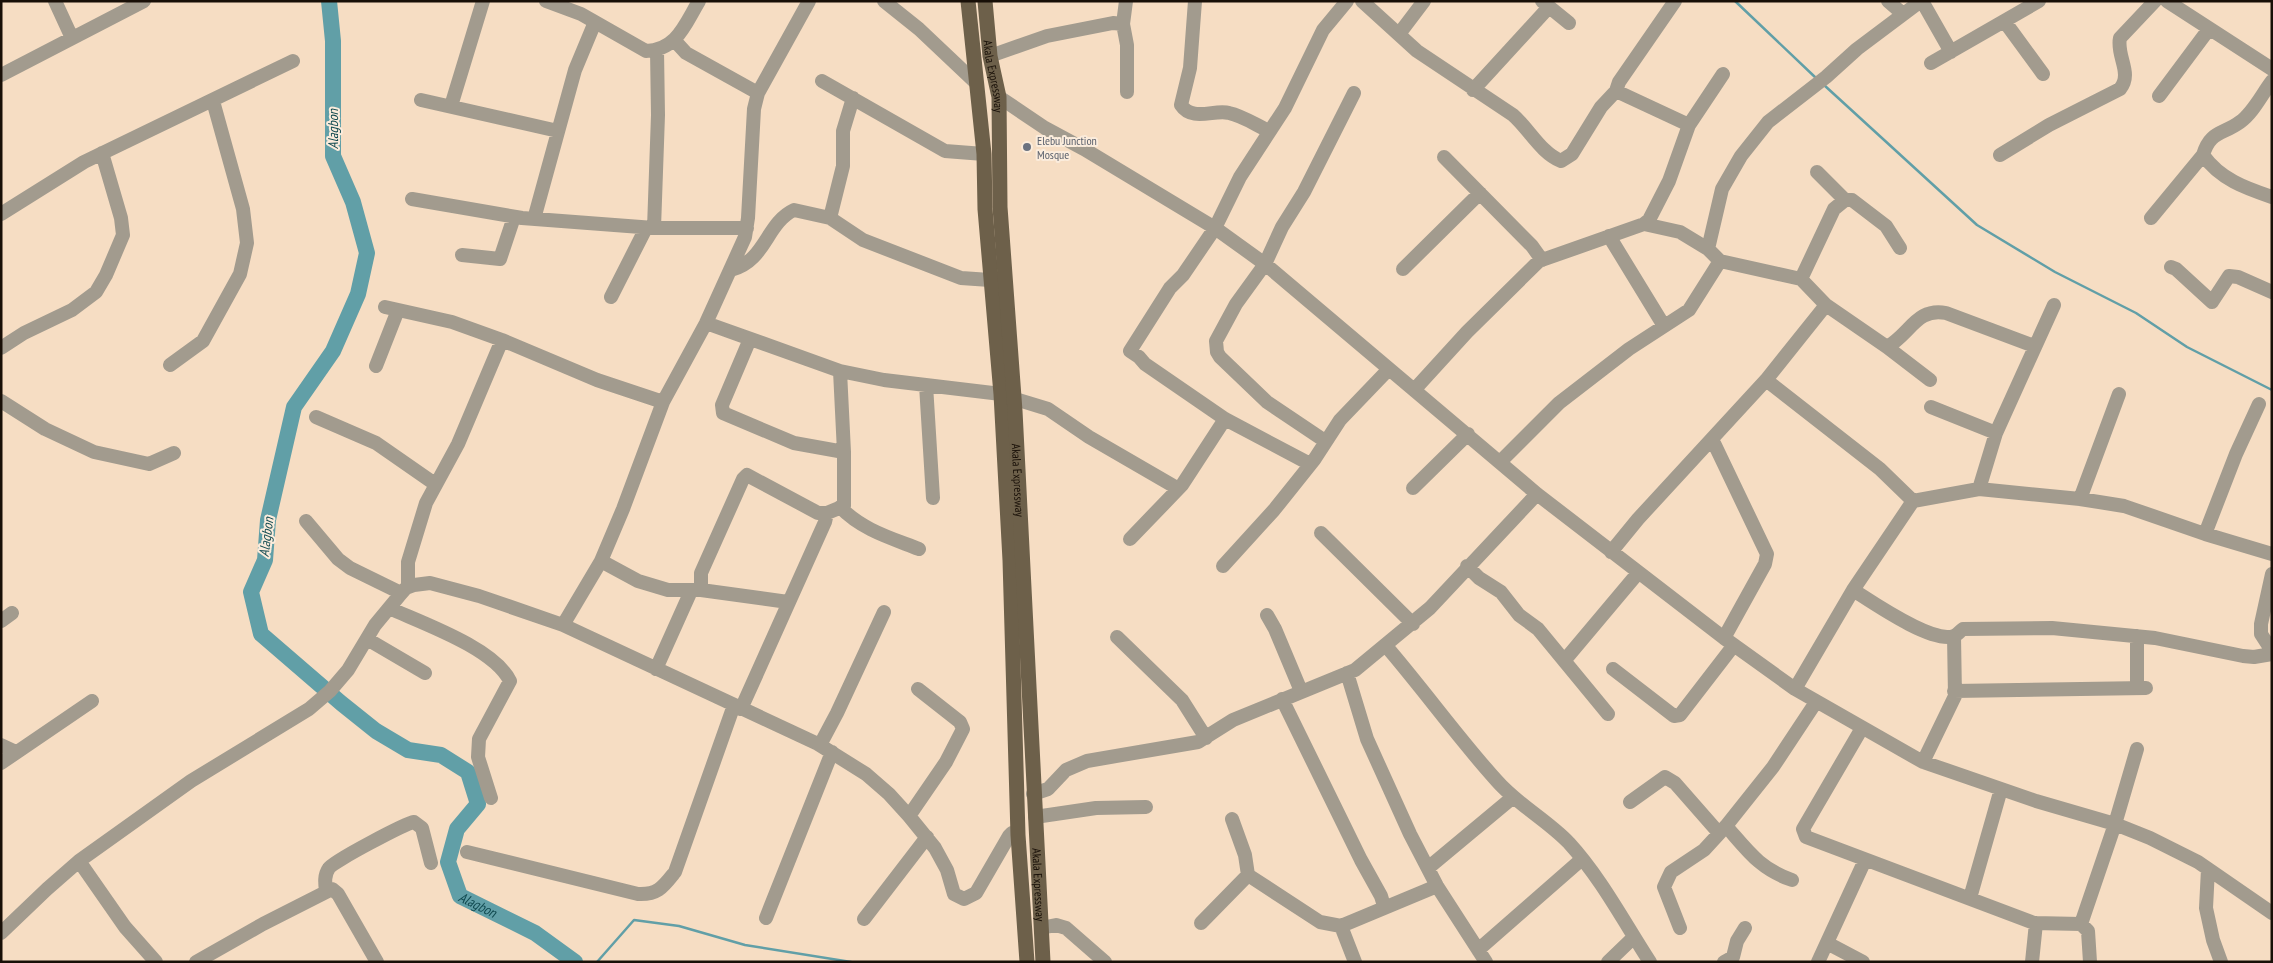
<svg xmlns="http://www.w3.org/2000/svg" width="2273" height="963" viewBox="0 0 2273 963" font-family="'PT Sans Narrow',sans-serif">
<rect width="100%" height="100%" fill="#f6ddc3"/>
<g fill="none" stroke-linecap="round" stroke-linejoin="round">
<path stroke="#619fa7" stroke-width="2.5" d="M 1735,1 L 1816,78
M 1824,85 L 1977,225 L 2055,272 L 2136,313 L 2187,347 L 2272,390
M 597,962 L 634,920 L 679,926 L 745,945 L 851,962"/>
<path stroke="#619fa7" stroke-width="16" id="s1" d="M 329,1 L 333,41 L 333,156 L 353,202 L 367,253 L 358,294 L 333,351 L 294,407 L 268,520 L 265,560 L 251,592 L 261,634 L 341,703 L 376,731 L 408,750 L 441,755 L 468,772 L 478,804 L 457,829 L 448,862 L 460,896 L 535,933 L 575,962"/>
<path stroke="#a29b8e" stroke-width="14" d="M 55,1 L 72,38
M 546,1 L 581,14 L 646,51 C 677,50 685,24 699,1
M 884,1 L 919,29 L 974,81
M 1126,1 L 1123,24 L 1127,45 L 1127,92
M 1195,1 L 1190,68 L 1181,105 C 1192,122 1215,109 1229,113 C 1243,116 1256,125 1269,131
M 1362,1 L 1417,51 L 1513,115 C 1529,129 1541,153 1561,161 L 1572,154 L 1601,107 L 1616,91 L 1619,82 L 1675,1
M 1542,1 L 1569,23
M 1888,1 L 1903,14
M 1922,1 L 1951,52
M 2167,1 L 2272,69
M 2005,22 L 2043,74
M 1399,34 L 1424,1
M 675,41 L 686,53 L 758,93
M 990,56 L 1047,36 L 1113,23 L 1123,24
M 1931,63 L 2039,1
M 1,75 L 144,1
M 822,81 L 945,151 L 984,154
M 1473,90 L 1549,7
M 1616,91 L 1689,125
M 2159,96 L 2209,29
M 999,97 L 1045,128 L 1084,149 L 1215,228 L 1265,264 L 1537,494 L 1724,638 L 1795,689 L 1923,762 L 2036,801 L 2115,824 L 2150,838 L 2198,862 L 2272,913
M 421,100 L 558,131
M 451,106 L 483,1
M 2000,155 L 2049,125 L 2120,89 C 2133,73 2116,56 2120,38 L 2155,1
M 2203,155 C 2220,179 2245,188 2272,197
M 1444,157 L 1532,246 L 1542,260
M 1817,172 L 1845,200
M 412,199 L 522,218 L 654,228 L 747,228
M 1,214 L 84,162 L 293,61
M 830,218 L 843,166 L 843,131 L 853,98
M 2151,218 L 2203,155 C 2210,131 2222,135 2240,122 C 2253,113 2262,94 2272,81
M 534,219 L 575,70 L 595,22
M 1644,224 L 1649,220 L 1669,181 L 1689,125 L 1723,74
M 654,228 L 658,115 L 657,50
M 1609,236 L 1664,326
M 462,255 L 500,259 L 514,217
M 1720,261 L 1801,279 L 1826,305 L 1887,347 C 1910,334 1917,307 1946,313 L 2034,346
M 2171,267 L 2176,269 L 2212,302 L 2229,276 L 2238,277 L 2272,292
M 1403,269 L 1480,193
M 731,270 C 766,261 766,223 794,210 L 830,218 L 863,240 L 961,278 L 990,280
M 1801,279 L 1834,209 L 1845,200 L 1852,200 L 1886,226 L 1900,248
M 611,297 L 646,228
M 385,307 L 452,322 L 502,340 L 597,380 L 663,402
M 706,323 L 840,371 L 884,380 L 1001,394
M 750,339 L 722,405 L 723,413 L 794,443 L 844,452
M 1887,347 L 1930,380
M 1,348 L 24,333 L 72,310 L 96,292 L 106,275 L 123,235 L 121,218 L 102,153
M 170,365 L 203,341 L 240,274 L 247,243 L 243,209 L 213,101
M 376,366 L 398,310
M 1766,380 L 1880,469 L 1913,501 L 1979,489 L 2080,499 L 2124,506 L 2205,534 L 2272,554
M 926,385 L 933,498
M 1415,389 L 1467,332 L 1539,261 L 1644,224 L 1680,232 L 1708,249
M 1015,399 L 1048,409 L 1089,437 L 1177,488
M 1,401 L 45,429 L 94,452 L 149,464 L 174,453
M 1931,407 L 1996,433
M 316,417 L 376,443 L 435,484
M 1712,439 L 1767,554 L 1765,564 L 1724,638
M 1325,441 L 1267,402 L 1220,357 L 1217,352 L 1216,341 L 1236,304 L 1265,264 L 1282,227 L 1304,192 L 1354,93
M 1500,462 L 1559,403 L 1629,349 L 1689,310 L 1720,261 L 1708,249 L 1722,189 L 1741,156 L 1768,122 L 1826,77 L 1857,49 L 1921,1
M 1310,464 L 1225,419 L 1145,364 L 1139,357 L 1130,351 L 1170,288 L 1183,275 L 1215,228 L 1240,177 L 1285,108 L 1323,30 L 1347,1
M 1413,488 L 1468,434
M 1979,489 L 1996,433 L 2054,305
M 2080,499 L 2119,394
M 840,507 C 862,530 891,538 919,549
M 306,521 L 338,559 L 350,568 L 401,593
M 1321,533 L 1413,624
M 2205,534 L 2236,454 L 2259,404
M 1130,539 L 1182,485 L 1225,419
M 1611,552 L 1638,519 L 1766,380 L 1826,305
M 601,561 L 638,581 L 668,590 L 701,590 L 788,602
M 1223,566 L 1274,510 L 1314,460 L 1340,420 L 1388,370
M 1467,566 L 1479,578 L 1501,592 L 1519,615 L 1538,629 L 1608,714
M 2272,574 L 2261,624 L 2261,634 L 2272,651
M 408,587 L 408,562 L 426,503 L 458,444 L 502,340
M 701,590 L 701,573 L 743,479 L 747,475 L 818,513 L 827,513 L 844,506 L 844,452 L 840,371
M 1853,590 L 1913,501
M 389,608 C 422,623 494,648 510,681 L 479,739 L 478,757 L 491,798
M 1267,615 L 1275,629 L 1301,691
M 1,621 L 12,613
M 563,625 L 601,561 L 623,509 L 663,402 L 706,323 L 745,237 L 748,218 L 754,109 L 758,93 L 809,1
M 2137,636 L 2137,688
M 1117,637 L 1182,700 L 1206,738
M 367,639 L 425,673
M 1386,646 C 1424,690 1458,738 1497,781 C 1518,805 1547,820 1569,843 C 1601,878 1624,922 1650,962
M 1564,661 L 1638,573
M 656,669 L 691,591
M 1613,669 L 1674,716 L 1680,715 L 1734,645
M 1347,673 L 1367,739 L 1410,834 L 1437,886 L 1486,962
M 1795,689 L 1853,590 C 1872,602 1932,644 1954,636 C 1957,635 1960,631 1963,629 L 2052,628 L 2155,638 L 2243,656 L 2254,657 L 2272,654
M 1954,691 L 2146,688
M 1282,699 L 1361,860 L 1381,896 L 1384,906
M 741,709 L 825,522 L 827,513
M 1862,728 L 1803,829 L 1806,837 L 2034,923 L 2081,924 L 2088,931 L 2090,962
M 1,745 L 16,752
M 820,745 L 837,713 L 884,612
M 1923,762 L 1955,696 L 1954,636
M 1,763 L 92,701
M 1033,794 L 1048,789 L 1066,770 L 1087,761 L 1198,742 L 1233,720 L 1355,670 L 1430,608 L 1537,494
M 1630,802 L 1665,777 L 1675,783 L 1718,832
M 909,816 L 946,762 L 963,729 L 960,722 L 918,689
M 1035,817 L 1096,808 L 1146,807
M 1232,819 L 1245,855 L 1248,875
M 1726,826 C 1748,851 1760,869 1792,880
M 467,852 L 638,894 C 658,895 663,887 675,872 L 734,705
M 79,861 L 125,927 L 156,962
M 1428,868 L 1512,798
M 2208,869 L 2206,908 L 2213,940 L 2221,962
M 326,891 C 325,883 324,875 329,868 C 332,862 406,823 414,822 L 422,828 L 431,863
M 1970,898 L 2001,789
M 766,918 L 832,752
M 864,919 L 927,837
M 1201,923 L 1248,875 L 1320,922 L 1341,926 L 1437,886
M 2081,924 L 2115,824 L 2137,749
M 1341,926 L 1355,962
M 1041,928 L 1056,925 L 1066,928 L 1105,962
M 1680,928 L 1664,887 L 1671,872 L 1704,850 L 1726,826 L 1773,767 L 1816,702
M 1,933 L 47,889 L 79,861 L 191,781 L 309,709 L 330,691 L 348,670 L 375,625 L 399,596 L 406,588 L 414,585 L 430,583 L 479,596 L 563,625 L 818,744 L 866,774 L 889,794 L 909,816 L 935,848 L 947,870 L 954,894 L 964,899 L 976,893 L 1009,836 L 1012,833 L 1018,835
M 1827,943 L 1863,962
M 1478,950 L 1582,859
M 196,962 L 263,924 L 332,889 L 338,894 L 377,962
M 1608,962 L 1634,937
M 1724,962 L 1733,957 L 1737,941 L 1745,928
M 1818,962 L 1865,860
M 2032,962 L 2036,923"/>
<g stroke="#6d604a" stroke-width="15">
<path d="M 968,1 L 984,154 L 985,209 L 1001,394 L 1010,560 L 1018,835 L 1027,962"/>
<path id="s2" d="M 985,1 L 990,56 L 999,97 L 1000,207 L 1015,411 L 1043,962"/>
</g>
</g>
<circle fill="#6b7280" stroke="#fbecdc" stroke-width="2" cx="1027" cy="147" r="5"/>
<g text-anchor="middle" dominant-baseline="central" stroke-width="4" stroke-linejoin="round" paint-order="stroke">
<g font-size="12" fill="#180f07" stroke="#fbecdc">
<text stroke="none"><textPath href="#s2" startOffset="76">Akala Expressway</textPath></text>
<text stroke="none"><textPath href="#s2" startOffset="481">Akala Expressway</textPath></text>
<text stroke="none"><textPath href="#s2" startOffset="886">Akala Expressway</textPath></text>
</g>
<g font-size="12" fill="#5b616d" stroke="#fbecdc" text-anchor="start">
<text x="1037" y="140">Elebu Junction<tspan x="1037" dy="14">Mosque</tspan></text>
</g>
<g font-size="14" font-style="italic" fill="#114a50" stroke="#fbecdc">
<text transform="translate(333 129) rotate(-90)">Alagbon</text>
<text transform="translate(266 537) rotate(-83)">Alagbon</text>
<text stroke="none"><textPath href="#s1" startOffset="1074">Alagbon</textPath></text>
</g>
</g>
<rect width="2273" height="963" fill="none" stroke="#180f07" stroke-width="5"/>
</svg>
